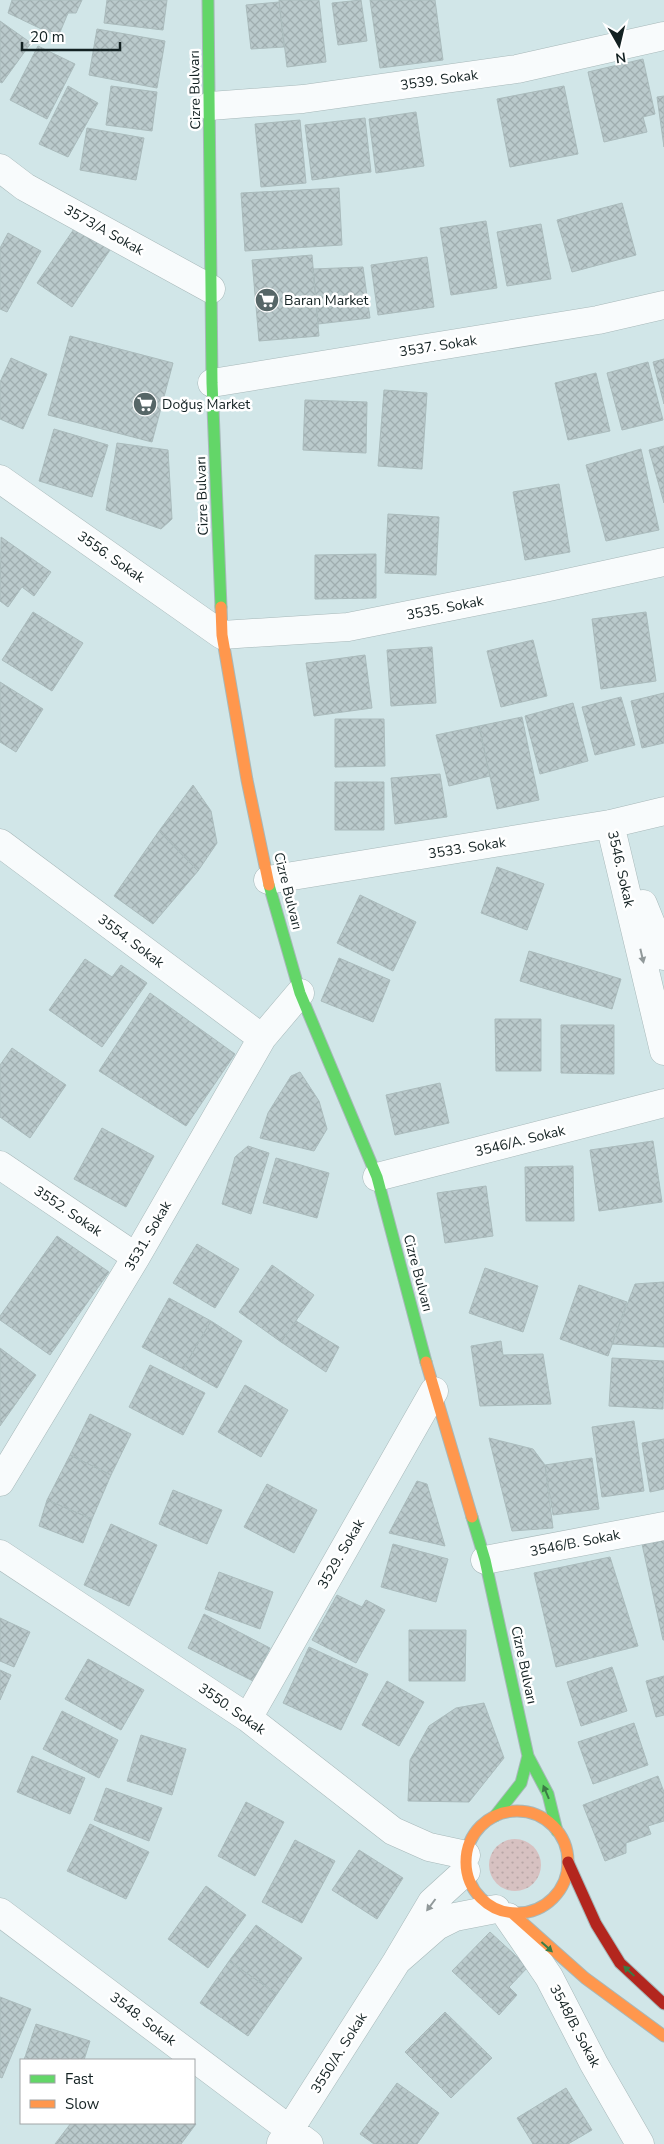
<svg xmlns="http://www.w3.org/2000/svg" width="664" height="2144" font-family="'Nunito Sans',sans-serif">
	<defs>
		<pattern id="grass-dots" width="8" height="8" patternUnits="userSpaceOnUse" patternTransform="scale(1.25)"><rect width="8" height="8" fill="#d7c1c1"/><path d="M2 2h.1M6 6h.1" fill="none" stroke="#b8a6a6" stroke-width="1.8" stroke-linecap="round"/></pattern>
		<pattern id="building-cross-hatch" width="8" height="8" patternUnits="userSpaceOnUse" patternTransform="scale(1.25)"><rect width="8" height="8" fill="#bacacc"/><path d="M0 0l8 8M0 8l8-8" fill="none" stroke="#9fadaf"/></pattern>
	</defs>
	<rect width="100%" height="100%" fill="#d1e6e8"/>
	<path fill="url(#grass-dots)" d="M489 1865a26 26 0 1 1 52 0a26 26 0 1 1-52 0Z"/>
	<path fill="url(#building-cross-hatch)" stroke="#aabbbc" d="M12,0H82L76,13H68L58,37L8,13Z
		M107,0H167L163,30L104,23Z
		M279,0H319L326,62L287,67Z
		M361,0L367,41L338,45L332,3Z
		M370,0H435L443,60L380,68Z
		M279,2L284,47L251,49L246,5Z
		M0,21L31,43L2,83L0,82Z
		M97,29L165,41L157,88L89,75Z
		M38,46L75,64L47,119L10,100Z
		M643,59L655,114L643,117L647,132L604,142L588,72Z
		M68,86L98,103L68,157L39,144Z
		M111,86L157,92L152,131L106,125Z
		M564,86L578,154L510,167L497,99Z
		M664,96V147L657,97Z
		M416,112L424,166L376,173L369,119Z
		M365,118L371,172L312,180L305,125Z
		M300,120L306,183L261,187L255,124Z
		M87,128L144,138L136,180L80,170Z
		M339,188L342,245L245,251L241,193Z
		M622,203L636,255L572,272L557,220Z
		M486,221L497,288L451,295L440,228Z
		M541,224L551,279L507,286L497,232Z
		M76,226L110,250L72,307L37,283Z
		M8,233L41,251L7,312L0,309V248Z
		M312,255L319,336L259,341L252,260Z
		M427,257L434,307L378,315L371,265Z
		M363,267L370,318L318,324L313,269Z
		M70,336L173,363L152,442L48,415Z
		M11,358L47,374L23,429L0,419V382Z
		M664,359V404L653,362Z
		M648,362L663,420L622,430L607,373Z
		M596,373L610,431L568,440L555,383Z
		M384,390L427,393L422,469L378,466Z
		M305,400L367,402L366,453L303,450Z
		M54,429L108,445L92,497L39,481Z
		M117,443L168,450L172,519L161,529L106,510Z
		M664,446V503L649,450Z
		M641,449L659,530L606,541L586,465Z
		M559,484L570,552L525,560L513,492Z
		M388,514L439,517L436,575L385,573Z
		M1,537L51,572L34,596L22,587L8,607L0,601Z
		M376,554V598L315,599V555Z
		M33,612L83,643L52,691L2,660Z
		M646,612L656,681L601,689L592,619Z
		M533,640L547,696L501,707L487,651Z
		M432,647L436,703L391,706L387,650Z
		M365,655L372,708L314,716L306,663Z
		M0,682L43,709L16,752L0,742Z
		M664,693V743L642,748L631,701Z
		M621,697L635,745L595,755L582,707Z
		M573,703L588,761L540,774L525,716Z
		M522,717L539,800L497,809L479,726Z
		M335,719H384L385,766L335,767Z
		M479,726L490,776L449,786L436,735Z
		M440,774L447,817L395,824L391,778Z
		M335,782H384V830H335Z
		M193,785L211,811L217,843L198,871L159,831Z
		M159,831L198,871L153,924L114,896Z
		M497,867L544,884L527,930L481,913Z
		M360,895L416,922L393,971L337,943Z
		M529,951L621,979L612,1009L520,981Z
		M339,958L390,980L373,1022L321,1001Z
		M85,959L112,977L121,965L147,983L102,1047L49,1010Z
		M150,993L235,1054L186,1126L99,1071Z
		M495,1019H541V1071H496Z
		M561,1025H614V1074L561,1073Z
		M12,1048L66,1085L30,1138L0,1117V1065Z
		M300,1072L319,1101L327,1129L314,1151L260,1138L268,1113L291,1076Z
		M440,1083L449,1123L395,1135L386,1095Z
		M102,1128L154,1156L126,1207L74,1179Z
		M653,1141L662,1202L599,1211L590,1150Z
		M248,1146L269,1153L251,1214L222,1204L235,1157Z
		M276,1158L329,1173L317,1218L263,1203Z
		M573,1166L574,1221H526L525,1167Z
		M486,1186L493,1236L445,1243L437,1193Z
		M57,1236L109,1272L50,1355L0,1320V1316Z
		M197,1244L239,1269L215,1308L173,1283Z
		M272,1265L314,1295L281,1342L239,1312Z
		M485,1268L538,1286L523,1332L469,1313Z
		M664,1282V1347L612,1344L635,1284Z
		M579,1285L627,1302L608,1356L560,1339Z
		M169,1298L211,1321L183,1369L142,1347Z
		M211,1321L242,1341L217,1388L183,1369Z
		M296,1321L339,1347L326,1372L281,1342Z
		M501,1341L503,1355L543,1354L551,1404L480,1406L471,1346Z
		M0,1348L36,1375L0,1426Z
		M612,1358L664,1361L663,1409L609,1406Z
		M150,1365L205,1393L183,1435L129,1407Z
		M245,1385L288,1410L261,1457L218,1432Z
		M90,1414L131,1434L111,1475L70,1455Z
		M634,1421L644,1491L602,1497L592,1427Z
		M489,1438L533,1449L545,1465L553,1528L512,1531Z
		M664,1439V1489L650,1492L642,1443Z
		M70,1455L111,1475L92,1519L47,1500Z
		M592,1458L599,1509L553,1515L545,1465Z
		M417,1481L427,1484L445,1546L389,1533Z
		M267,1484L317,1510L294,1553L244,1527Z
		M173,1490L222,1510L207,1544L159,1524Z
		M47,1500L92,1519L83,1543L39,1526Z
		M111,1524L157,1545L129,1606L84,1585Z
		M664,1538V1640H663L642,1544Z
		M393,1544L448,1559L436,1602L381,1587Z
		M610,1557L638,1646L556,1667L534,1573Z
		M219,1572L273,1592L260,1629L205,1609Z
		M337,1595L362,1607L366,1600L385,1610L356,1663L312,1640Z
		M204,1614L270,1648L253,1681L188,1648Z
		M0,1618L30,1632L14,1667L0,1661Z
		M409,1630H466L465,1681H409Z
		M309,1647L368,1674L341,1730L283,1703Z
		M88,1659L144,1690L121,1730L65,1699Z
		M612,1667L627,1711L581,1726L567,1682Z
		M0,1670L11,1675L0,1700Z
		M664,1676V1715L656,1717L646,1681Z
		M387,1681L424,1702L399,1746L362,1725Z
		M484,1703L504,1758L469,1802L408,1801L410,1760L429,1726L456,1708Z
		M62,1711L118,1740L99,1778L43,1749Z
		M634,1723L648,1765L593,1784L578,1742Z
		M141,1735L186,1749L172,1795L127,1781Z
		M32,1756L85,1778L70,1814L17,1792Z
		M658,1776L664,1792V1821L648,1826L651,1834L626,1843V1853L605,1861L583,1805Z
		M106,1788L162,1808L149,1841L94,1820Z
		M246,1802L284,1822L255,1876L218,1856Z
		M90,1824L149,1852L126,1899L67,1871Z
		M295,1840L335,1861L302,1923L262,1902Z
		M359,1850L403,1878L377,1919L332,1890Z
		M206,1886L246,1915L208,1968L168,1939Z
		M256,1925L302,1958L277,1994L229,1961Z
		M490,1932L528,1967L509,1987L517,1995L499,2015L452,1971Z
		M229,1961L277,1994L248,2036L200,2003Z
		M0,1997L31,2009L2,2078L0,2077Z
		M445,2012L492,2058L451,2098L405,2052Z
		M36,2024L90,2041L84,2060H24Z
		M397,2083L439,2113L417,2144H374L360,2134Z
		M566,2088L592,2130L568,2144H533L517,2118Z
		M71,2123H194L196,2124L181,2144H55Z"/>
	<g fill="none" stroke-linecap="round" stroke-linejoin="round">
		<g stroke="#a7b8b9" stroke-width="29">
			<path id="street" d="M210,106L303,99L517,69L664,36
				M0,168L25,187L211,289
				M212,383L598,320L664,305
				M0,479L222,635L348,627L544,588L664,562
				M610,824L664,1051
				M0,843L262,1038
				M268,880L610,824L664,811
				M643,904L664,956
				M0,1165L136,1257
				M377,1177L664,1103
				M0,1482L136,1257L262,1038L300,993
				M0,1554L248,1718L393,1831L429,1847L466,1855
				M485,1560L664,1526
				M248,1718L434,1391
				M466,1871L432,1902L397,1961L437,1926L455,1917L496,1909
				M0,1912L309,2144
				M508,1917L549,1977L594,2064L640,2144
				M281,2143L397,1961"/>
		</g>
		<g stroke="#a7b8b9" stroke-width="13">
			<path id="fast" d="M208,0L212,383L221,607
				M269,885L300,993L377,1177L426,1362
				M472,1517L485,1560L528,1756L548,1794L557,1831
				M495,1816L521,1783L528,1756"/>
		</g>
		<g stroke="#a7b8b9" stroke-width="13">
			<path id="slow" d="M221,607L222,635L247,780L269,885
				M426,1362L472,1517
				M466 1862a51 51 0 1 1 102 0a51 51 0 1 1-102 0Z
				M512,1913L585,1978L664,2036"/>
		</g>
		<g stroke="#a7b8b9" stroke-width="13">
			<path id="jam" d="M568,1862L596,1924L620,1963L664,2004"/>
		</g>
		<use href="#street" stroke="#f8fbfc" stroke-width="28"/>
		<use href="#fast" stroke="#63d668" stroke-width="11"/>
		<use href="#slow" stroke="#ff974d" stroke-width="11"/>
		<use href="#jam" stroke="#b3261e" stroke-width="11"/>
	</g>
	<defs><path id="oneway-solid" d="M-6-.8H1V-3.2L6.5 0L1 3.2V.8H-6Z" transform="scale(1.25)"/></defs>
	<g fill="#91999a">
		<use href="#oneway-solid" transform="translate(642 956) rotate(77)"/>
		<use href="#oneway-solid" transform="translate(431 1905) rotate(127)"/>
	</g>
	<g fill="#3b7c45">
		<use href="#oneway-solid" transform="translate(546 1792) rotate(-113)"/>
		<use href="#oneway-solid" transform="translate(547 1947) rotate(42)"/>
		<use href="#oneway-solid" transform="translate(629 1971) rotate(-137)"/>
	</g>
	<defs>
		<g id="supermarket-disc" transform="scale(1.25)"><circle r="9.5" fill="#566667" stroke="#fff"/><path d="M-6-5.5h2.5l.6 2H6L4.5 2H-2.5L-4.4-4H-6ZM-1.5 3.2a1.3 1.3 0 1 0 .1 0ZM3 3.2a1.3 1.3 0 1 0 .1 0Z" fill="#fff"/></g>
	</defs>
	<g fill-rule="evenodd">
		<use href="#supermarket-disc" x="267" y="300"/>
		<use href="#supermarket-disc" x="145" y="404"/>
	</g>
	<g text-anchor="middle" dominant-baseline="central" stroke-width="5" stroke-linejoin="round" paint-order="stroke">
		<g font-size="14" fill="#132122" stroke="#fff">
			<text transform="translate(439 80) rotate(-8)">3539. Sokak</text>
			<text transform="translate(195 90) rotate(-91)">Cizre Bulvarı</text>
			<text transform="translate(104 230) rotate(29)">3573/A Sokak</text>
			<text transform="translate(438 346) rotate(-9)">3537. Sokak</text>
			<text transform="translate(202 496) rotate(-92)">Cizre Bulvarı</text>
			<text transform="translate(111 557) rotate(35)">3556. Sokak</text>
			<text transform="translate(445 608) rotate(-11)">3535. Sokak</text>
			<text transform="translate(467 848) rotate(-9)">3533. Sokak</text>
			<text transform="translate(621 869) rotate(77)">3546. Sokak</text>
			<text transform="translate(288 891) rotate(76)">Cizre Bulvarı</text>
			<text transform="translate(131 941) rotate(37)">3554. Sokak</text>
			<text transform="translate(520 1141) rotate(-14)">3546/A. Sokak</text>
			<text transform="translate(68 1211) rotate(34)">3552. Sokak</text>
			<text transform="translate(148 1236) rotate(-60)">3531. Sokak</text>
			<text transform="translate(418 1273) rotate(75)">Cizre Bulvarı</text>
			<text transform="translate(575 1543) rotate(-11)">3546/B. Sokak</text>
			<text transform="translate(341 1554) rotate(-60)">3529. Sokak</text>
			<text transform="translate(524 1665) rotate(78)">Cizre Bulvarı</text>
			<text transform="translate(232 1709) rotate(35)">3550. Sokak</text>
			<text transform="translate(143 2019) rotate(37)">3548. Sokak</text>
			<text transform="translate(575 2026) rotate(62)">3548/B. Sokak</text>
			<text transform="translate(339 2053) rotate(-58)">3550/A. Sokak</text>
		</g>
		<g font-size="14" fill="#132122" stroke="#fff" text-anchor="start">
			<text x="284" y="300">Baran Market</text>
			<text x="162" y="404">Doğuş Market</text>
		</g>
	</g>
	<rect x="20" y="2059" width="175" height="65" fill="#ffffff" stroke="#a1a6a7"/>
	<rect x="30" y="2075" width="25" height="8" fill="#63d668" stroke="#a1a6a7"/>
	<text x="65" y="2084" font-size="15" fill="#132122">Fast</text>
	<rect x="30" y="2100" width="25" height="8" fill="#ff974d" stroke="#a1a6a7"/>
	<text x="65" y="2109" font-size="15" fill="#132122">Slow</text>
	<g transform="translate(619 45) rotate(172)" stroke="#ffffff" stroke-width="4" paint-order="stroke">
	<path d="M0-4L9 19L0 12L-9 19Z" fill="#132122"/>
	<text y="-8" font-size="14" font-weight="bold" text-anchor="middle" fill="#132122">N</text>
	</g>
	<path d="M22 42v8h98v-8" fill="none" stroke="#132122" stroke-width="2.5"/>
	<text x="30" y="42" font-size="15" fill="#132122" stroke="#ffffff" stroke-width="4" paint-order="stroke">20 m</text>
</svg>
